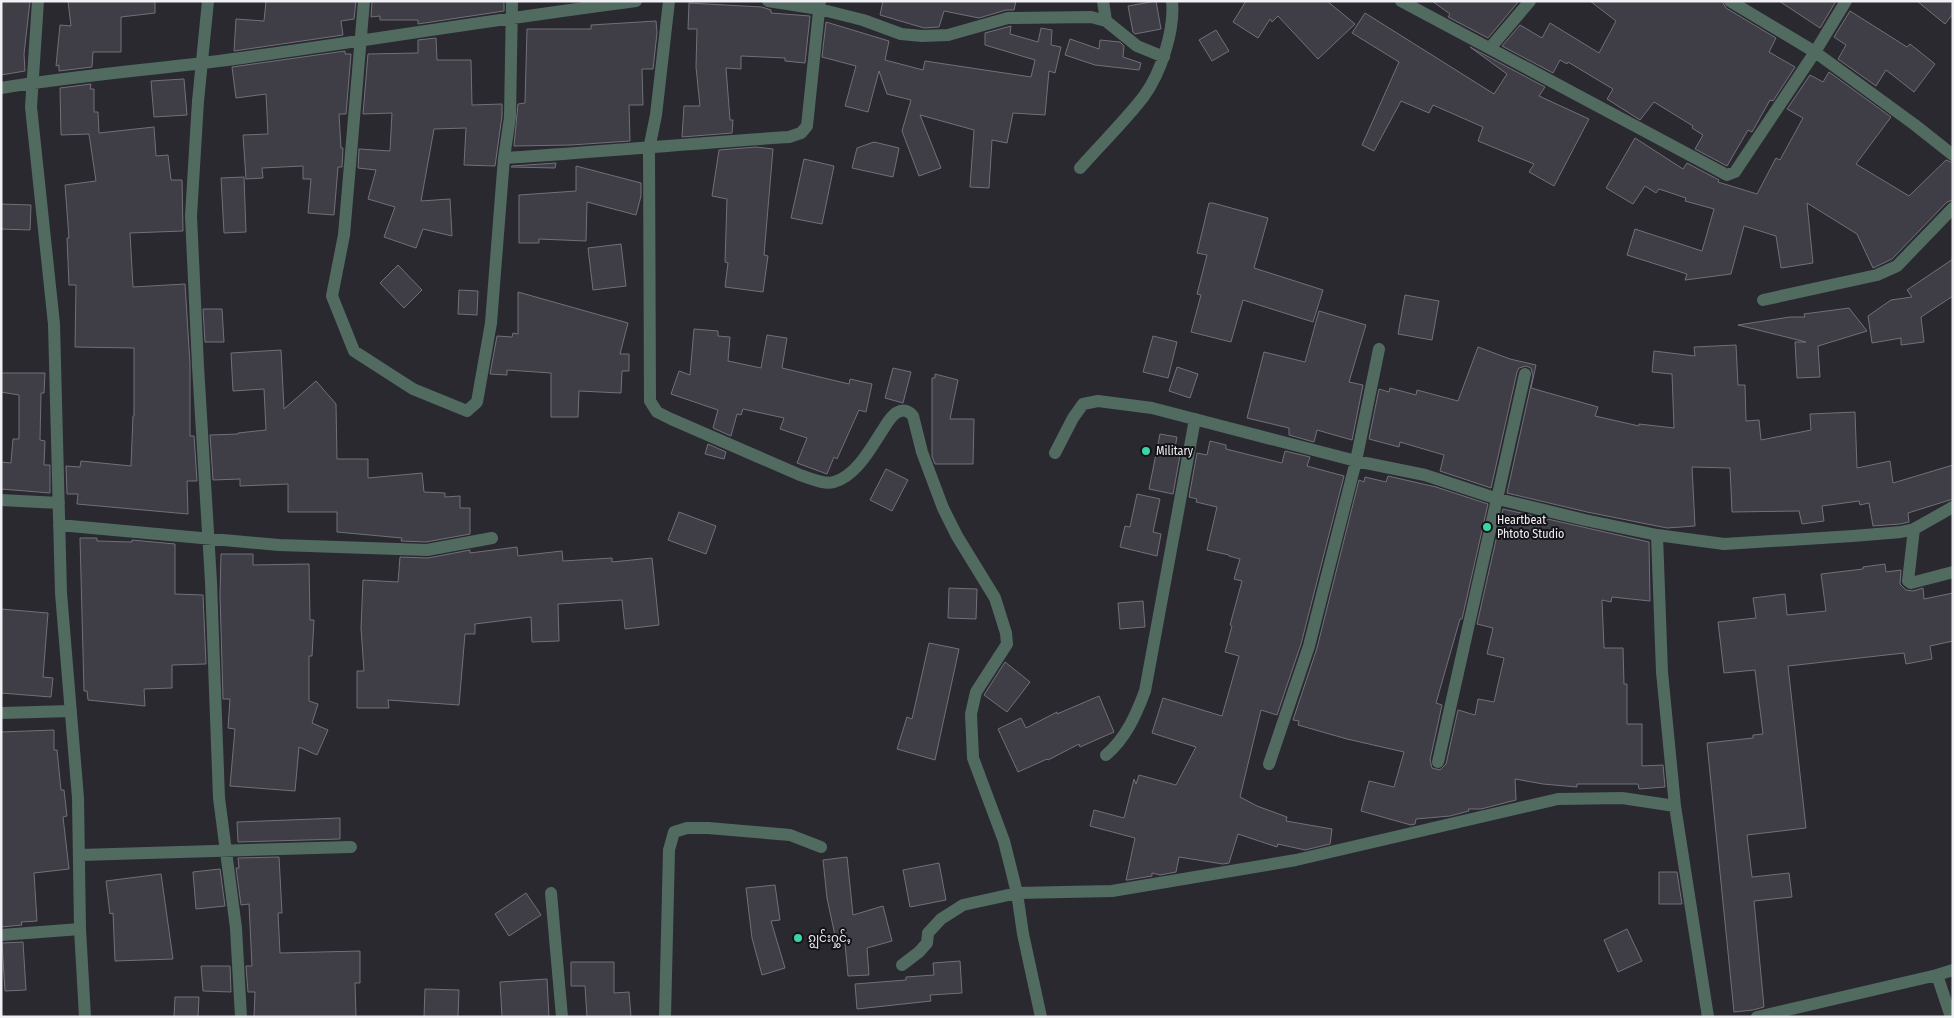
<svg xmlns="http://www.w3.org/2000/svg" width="1954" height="1018" font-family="'Fira Sans Condensed','Noto Sans Myanmar',sans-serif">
	<rect width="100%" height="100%" fill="#2a2930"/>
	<path fill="#3f3e46" stroke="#717078" d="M1,1H30L24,54L25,71L1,75Z
		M68,1H155V13L121,17V52H93L92,67L59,71V65L56,66L60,25L71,26Z
		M266,1H356L354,19L341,21L343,35L234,51L236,19L264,21Z
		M372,1H504V11L418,24V20H380V16L371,17Z
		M883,1H1016L1014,10H1006L979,18L944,11L939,27L924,28L880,15Z
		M1156,1L1161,29L1135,34L1133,32L1128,6Z
		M1246,1H1327L1355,24L1318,59L1278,16L1272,22L1270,19L1258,38L1233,22Z
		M1432,1H1519L1488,38L1448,17L1450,14Z
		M1590,1H1722L1726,8L1776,38L1769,52L1795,67L1773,101L1770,100L1752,132L1748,130L1727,166L1695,149L1703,135L1692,128L1693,126L1654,102L1640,120L1607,99L1613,89L1568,62L1567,64L1560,60L1553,73L1502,46L1520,25L1542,38L1550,23L1599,53L1616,21Z
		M1779,1H1836L1820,28Z
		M1917,1H1953V14L1945,24Z
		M689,3L762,7L771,10V13L810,16L805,63L785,61V58L741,56V69L726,68L730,120H733L732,133L682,137L684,106H700L696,67L697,29H688Z
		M1850,11L1907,47L1910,44L1935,64L1914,92L1886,70L1876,86L1838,59L1846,45L1834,37Z
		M1365,13L1494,94L1507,74L1470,47L1545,87L1539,96L1589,119L1554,186L1529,172L1534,164L1478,141L1483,127L1433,105L1429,113L1401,101L1374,151L1362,145L1399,62L1352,33Z
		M656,21L657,33L653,69H642L643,105H629L630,141L571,145L514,146L518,104L525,103L527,29H591V25Z
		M826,22L889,41L885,60L923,70L925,61L1031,77L1035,60L985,45V33L1011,26L1010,34L1038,42L1041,28L1052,30L1051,45L1061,47L1055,73L1049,71L1045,115L1013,113L1007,143L992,140L989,188L970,187L974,130L920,115L941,168L919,176L902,131L911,100L887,94L879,71L868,112L845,106L856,66L822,57Z
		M1216,30L1229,51L1212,61L1199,40Z
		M436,38L437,60H471L472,105L502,104V116L495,166L464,165L466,128L434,129L421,201L450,199L452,236L423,229L416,248L384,237L395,207L368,199L376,170L358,168L359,149L390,151L392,113L363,114L368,54L418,53V40Z
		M1070,39L1099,49L1100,40L1120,42L1124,46L1123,57L1141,63L1139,70L1095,65L1065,55Z
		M345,51V54H351L346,114H339L341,148H343L342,167H338L334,215L308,213L311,179H303V166L262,168L263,178L246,179L243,135L268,134L266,94L236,98L232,67Z
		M1829,72L1891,117L1856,164L1909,196L1946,160L1953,163V200L1947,202L1892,259L1873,268L1857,234L1807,203L1813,263L1781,268L1776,236L1744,226L1731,274L1685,280L1687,274L1627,255L1635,229L1702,251L1714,209L1685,201L1686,198L1659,189L1656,193L1645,186L1633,204L1606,188L1635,138L1683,169L1687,163L1719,180L1718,182L1757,194L1776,158L1780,160L1803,118L1787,109L1810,75L1823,82Z
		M184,79L187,115L154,117L151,81Z
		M91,84L90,89H94V112H98L99,133L154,127L156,156L168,155L171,180H182L183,231L130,233L133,287L185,284L190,364V436H194L197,481H187L188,514L77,504L78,494H67L66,466L80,467L81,461L131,466L133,416H134V348L75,347L76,285H69L67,238H69L65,185L96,181L89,134L61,135L60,88Z
		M874,142L899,148L893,177L852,168L857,148Z
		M756,147L773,149L764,255L768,256L763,292L725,287L728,263L725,262L727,199L712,196L719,150Z
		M804,159L834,166L822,224L791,218Z
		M556,163L555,168L511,167L512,166Z
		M576,166L641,183V196L636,215L587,202L586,241L539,239V243H519V195L576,191Z
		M244,177L246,232L224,233L221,178Z
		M1209,203H1213L1268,218L1254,268L1323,290L1313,322L1243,300L1231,342L1191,332L1201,295L1197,294L1207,255L1197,253Z
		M1,204L31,205L30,230L1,229Z
		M621,244L626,286L593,290L588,248Z
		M1953,259V296L1921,317L1924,342L1901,345V338L1872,343L1868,316L1891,300L1912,297L1907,290Z
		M398,265L422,290L404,308L380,283Z
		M459,290L478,291L477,315L458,314Z
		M518,292L628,323L620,354H629V371H622L621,393L579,391L578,417H551V373L507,370V375L490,374L497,336L512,337L513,333L518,334Z
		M1405,295L1439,301L1432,340L1398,334Z
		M1849,308L1867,331L1818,346L1820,377L1797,378L1795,342H1806L1738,325L1790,317H1805L1804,314Z
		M203,309H222L224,342H205Z
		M1319,311L1366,325L1349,382L1363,385L1352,440L1317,430L1314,442L1289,435V428L1247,418L1264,352L1305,362Z
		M694,329L718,331V336L730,337L728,361L761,368L767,335L787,338L782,368L849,384L850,379L872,384L866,412L859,410L837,459L834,457L827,474L797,463L807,438L780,429L784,418L743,409L741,415L737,414L731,436L713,428L718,410L671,394L679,371L690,375Z
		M1153,336L1177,342L1168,378L1143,372Z
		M1736,345L1738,385H1745L1746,421L1759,420L1761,440L1811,430L1810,414L1855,412L1857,468L1890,461L1893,483L1953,465V499L1908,513L1909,522L1900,524L1873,526L1869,503L1860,505L1859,501L1822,506L1824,521L1802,524L1799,511L1732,512L1730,468L1692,467L1695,526L1667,528L1587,512L1507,493L1533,376L1531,368L1526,366L1519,368L1517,372L1491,488L1440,471L1444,455L1400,442L1399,447L1369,439L1379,389L1389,392L1390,388L1416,395L1417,390L1458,401L1478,347L1510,359L1536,365L1531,388L1598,407L1595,416L1639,426V424L1674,428L1672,374L1652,372L1654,351L1695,356L1694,347Z
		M281,350L284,409L316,381L336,404L337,459H368V478L422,473L424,492L445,493V497L460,496V508H470V534L426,542L401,541L402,538L337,532V512H288V484L240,486V479L213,480L210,435L238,434V433L266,430L264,389L233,391L231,353Z
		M1177,367L1198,374L1190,398L1169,391Z
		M893,368L911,372L903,403L885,398Z
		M1,373H45L44,393H41L40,440L45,441L44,465H50V493L1,489V462L11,463L13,439H19V395L1,392Z
		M935,374L958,380L950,419H974L973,464H935L932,456V378H935Z
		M1160,434L1177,437L1175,448L1181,450L1173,494L1149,489Z
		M1210,441L1226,445V449L1282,463L1285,451L1310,457L1307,466L1344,476L1301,644L1277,715L1261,710L1240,797L1257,806L1287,817L1286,821L1332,829L1330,844L1305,850L1278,844L1277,847L1238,834L1229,863L1223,864L1179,857L1176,872L1160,875L1152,873V876L1128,880H1126L1135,838L1090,826L1094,810L1124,818L1134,779L1136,784L1139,775L1176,785L1196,747L1152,733L1163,698L1222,716L1239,656L1225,652L1232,626L1230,625L1242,581L1234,579L1240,559L1229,556V555L1207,550L1217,507L1196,502L1197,499L1189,497L1197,453L1207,455Z
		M708,444L726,452L724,459L705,454Z
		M886,469L908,480L892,511L870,500Z
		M1388,476L1436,487L1488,504L1462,619H1460L1436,703L1442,705L1430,760L1432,768L1440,770L1446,764L1458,710L1475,715L1478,699L1494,702L1504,658L1487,654L1493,628L1477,624L1503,509L1649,542L1650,601L1612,597L1611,602L1602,600L1604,648H1623L1624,684H1627V724H1642V766L1663,765L1665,787L1639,789L1638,784H1577V787L1543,784L1515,779L1516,800L1481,809H1468L1469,811L1450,816L1416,819L1415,824L1411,825L1361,811L1369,781L1394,787L1404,752L1347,739L1298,725L1299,721L1293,720L1317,648L1359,480L1364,482L1365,477L1386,482Z
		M1137,494L1160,499L1153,532L1161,534L1157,556L1120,547L1125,526L1130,527Z
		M679,512L716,526L706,554L668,540Z
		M80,538H97V541L132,542V540L175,544V594L203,595L206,664L172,665V688L144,689L145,706L88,700L87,691H84Z
		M517,547L518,556L562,551L563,561L612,558V562L652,558L659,625L625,629L622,600L558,604L559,641L532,642L531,617L475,624V634H465L459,705L388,700L389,708H357V671H364L361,628L363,580L398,582L400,557L428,558L470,550V553Z
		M221,554H253V565L309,564L310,620H314L312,656H309V701L318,704L312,723L328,730L317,755L299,747L295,791L230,786L235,729L228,728L230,699H223L220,595Z
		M1885,564L1886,572L1901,570L1900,584L1906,590L1913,591L1923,588L1924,599L1953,593V641L1930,646L1932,659L1906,664L1904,653L1788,666L1806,828L1747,835L1752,877L1789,873L1792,897L1754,901L1764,1007L1753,1010L1734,1012L1707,743L1753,738V735L1763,734L1755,670L1724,673L1718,622L1756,618L1753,598L1785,594L1787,615L1826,611L1821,574L1863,569V567Z
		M949,588L977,589L976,619L948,618Z
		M1143,601L1145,627L1120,629L1118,603Z
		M1,609L48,613L43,677L53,678L51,697L1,693Z
		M929,643L959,649L935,760L897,749L907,717L912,719Z
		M1005,662L1030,682L1007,712L984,695Z
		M1099,696L1114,732L1080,747L1079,744L1048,760L1047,759L1018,772L998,729L1021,718L1026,728L1057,712V714Z
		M54,730V750H57L61,790H64L67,816L63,817L69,869L34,873L37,921L21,922L22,925L1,927V732Z
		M340,818V839L238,842L237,822Z
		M279,857L282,913H278L280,953L360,951V983H355L356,1017H254L255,992H248L246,966H252L249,904L241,905L236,868H239L238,858Z
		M847,857L853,915L883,906L892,941L867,948L869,975L848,976L845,943L837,945L827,898L823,860Z
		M939,863L946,900L910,907L903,870Z
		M220,869L225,906L196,909L193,872Z
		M1659,872H1677L1682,904H1659Z
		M161,874L173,959L115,961L113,913L110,914L106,881Z
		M775,885L780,920L771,921L785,968L762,975L752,938L746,888Z
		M526,893L541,915L509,936L495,914Z
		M1627,929L1642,961L1618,972L1604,940Z
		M23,942L26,990L5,991L2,943Z
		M960,961L962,993L930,995L931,1001L857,1009L855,984L906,980V977L934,975L933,963Z
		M571,962H614V993L629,992L631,1017H587L585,986H571Z
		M201,966H230L231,992L203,991Z
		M547,979L549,1017H502L500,982Z
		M425,989L459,990L458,1017H424Z
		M175,997H199L198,1017H174Z"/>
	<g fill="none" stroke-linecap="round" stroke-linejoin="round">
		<path stroke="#526b60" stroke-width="12" d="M38,1L31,107L54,324L61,593L78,798L80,929L85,1017
			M208,1L198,101L191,216L198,366L211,582L219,798L236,928L241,1017
			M364,1L344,235L332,296L354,351L413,389L467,411L477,402L491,323L504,158L510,117L512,1
			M669,1L656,115L649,149L650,401L657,412L671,419L800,475C810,478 824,485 834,482C856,476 871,448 882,431C886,425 890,417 896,413C903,409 908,410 913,416L922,452L943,508L957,536L995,598L1006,633L1007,644L976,692L971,714L973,758L1004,841L1017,893L1023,934L1041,1017
			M768,1L819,9L863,20L901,34L922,36L948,35L1008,18L1091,17L1106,21L1137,46L1164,57
			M1103,1L1106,21
			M1401,1L1727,175L1735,172L1815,52L1846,1
			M1730,1L1815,52L1915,125L1953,155
			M1490,48L1530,1
			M1,88C74,76 147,70 219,61C358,42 497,19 636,1
			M504,158C599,152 694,143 789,137L801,133L807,126L820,1
			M1080,168C1101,144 1125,121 1144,96C1161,73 1175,29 1172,1
			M1763,300L1877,275L1897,266L1953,208
			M1055,453L1073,418L1083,404L1098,401L1152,408L1356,461L1425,475L1498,499L1585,520L1657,535L1724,544L1853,536L1901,532L1914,529L1953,507
			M1,500L59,503
			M59,525L279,545L427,550L492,538
			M1914,529L1908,581L1911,583L1953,572
			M1657,535L1662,672L1675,806L1708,1017
			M1,713L71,711
			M1106,755C1126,738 1136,715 1145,691L1195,419
			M1438,762L1525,374
			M1269,764L1309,646L1356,461L1379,349
			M80,855L351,847
			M551,893L562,1017
			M1,935L80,929
			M902,965L919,952L927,943L928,933L941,919L963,905L1017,893L1112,891L1296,860L1558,799L1622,798L1675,806
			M1937,975L1951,1017
			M665,1017L669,850L674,832L687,828H708L790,835L821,847
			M1757,1017L1937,975L1953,970"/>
	</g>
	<g fill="#3cd4a4" stroke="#131216" stroke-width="2">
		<circle cx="1146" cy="451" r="5"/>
		<circle cx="1487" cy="527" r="5"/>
		<circle cx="798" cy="938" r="5"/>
	</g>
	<g text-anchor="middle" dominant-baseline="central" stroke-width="4" stroke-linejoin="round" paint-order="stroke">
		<g font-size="12" fill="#f0f0f5" stroke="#131216" text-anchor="start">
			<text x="1156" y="451">Military</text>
			<text x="1497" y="520">Heartbeat<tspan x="1497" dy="14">Phtoto Studio</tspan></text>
			<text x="808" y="938">ၵျွင်းႁွင်ႇ</text>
		</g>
	</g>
	<rect width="1954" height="1018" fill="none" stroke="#f0f0f5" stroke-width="5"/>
</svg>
